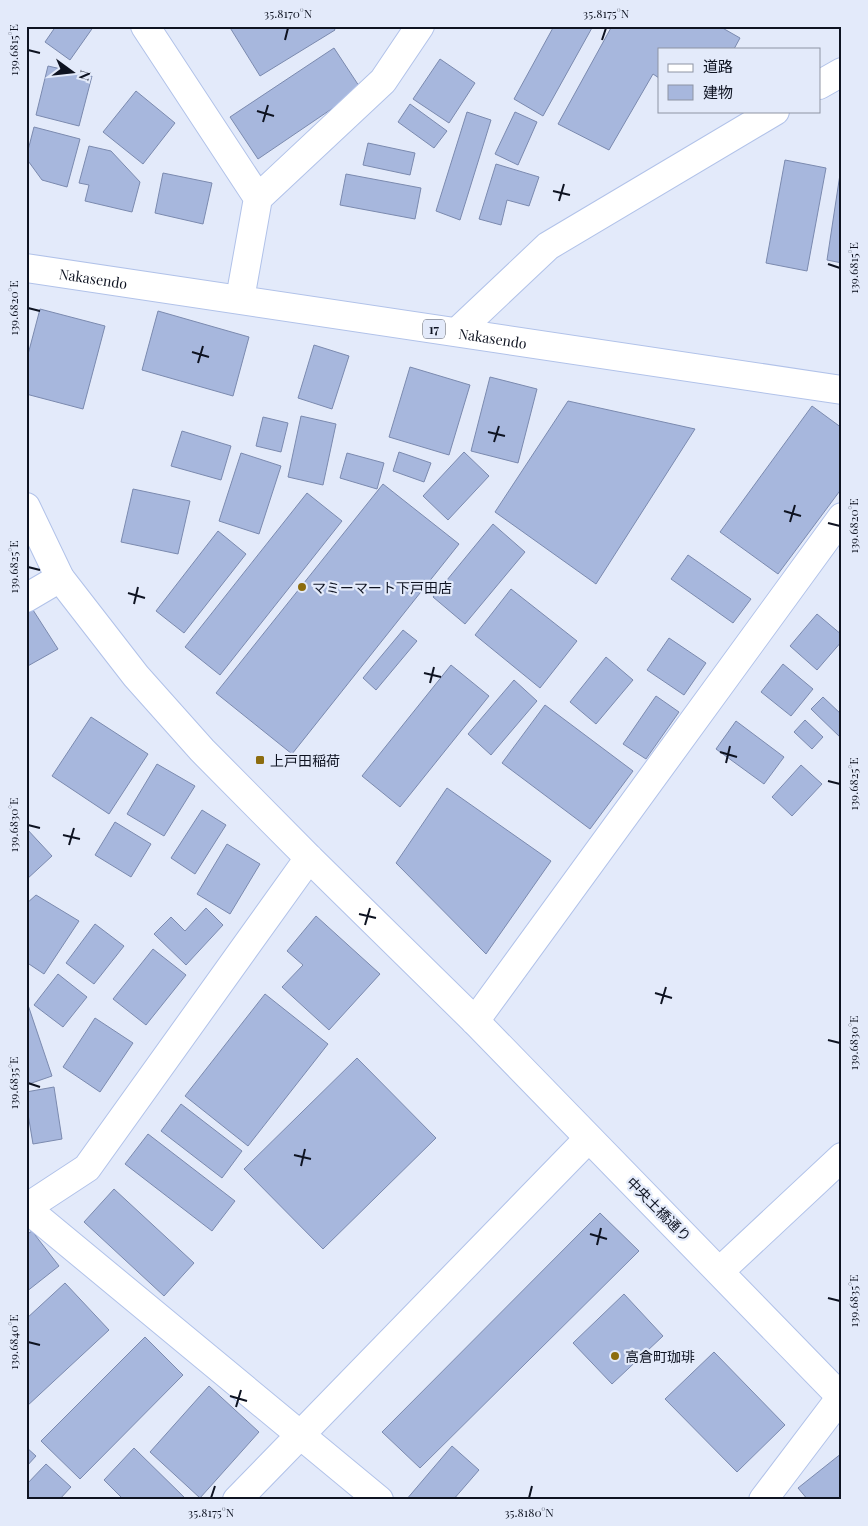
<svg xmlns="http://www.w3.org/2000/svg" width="868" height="1526" font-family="'Playfair Display','Noto Sans JP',serif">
	<rect width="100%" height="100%" fill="#e3eafa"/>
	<path fill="#a7b7dd" stroke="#7b8aaf" d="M56,26H94L70,60L45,42Z
		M229,26H333L335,30L260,76Z
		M554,26H593L543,116L514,99Z
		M612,26H719L740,38L734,49H659V78L653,74L609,150L558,124Z
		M334,48L361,89L258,159L230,117Z
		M440,59L475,83L449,123L413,99Z
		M48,66L92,76L79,126L36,115Z
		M136,91L175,123L143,164L103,132Z
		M410,104L447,131L434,148L398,122Z
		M467,112L491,120L460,220L436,211Z
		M515,112L537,122L518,165L495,154Z
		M34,127L80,139L67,187L42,180L26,158Z
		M368,143L415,153L410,175L363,165Z
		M89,146L111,151L140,182L132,212L85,201L89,185L79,183Z
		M785,160L826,168L807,271L766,263Z
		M842,161V263L827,260Z
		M496,164L539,177L529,206L507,200L501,225L479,219Z
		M163,173L212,183L203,224L155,213Z
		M346,174L421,188L415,219L340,205Z
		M40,309L105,326L83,409L26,394V362Z
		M158,311L249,337L233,396L142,370Z
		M314,345L349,356L332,409L298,398Z
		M410,367L470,385L449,455L389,437Z
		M490,377L537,389L518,463L471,451Z
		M568,401L695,429L596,584L495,512Z
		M812,406L842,428V488L778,574L720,532Z
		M301,416L336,424L323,485L288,477Z
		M263,417L288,423L281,452L256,446Z
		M182,431L231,446L221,480L171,466Z
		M399,452L431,463L424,482L393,471Z
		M464,452L489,476L448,520L423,496Z
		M241,453L281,466L259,534L219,521Z
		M347,453L384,463L377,489L340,478Z
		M383,484L459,544L292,754L216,693Z
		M133,489L190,501L178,554L121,542Z
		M307,493L342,521L220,675L185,647Z
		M493,524L525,552L465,624L433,597Z
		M218,531L246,554L184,633L156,611Z
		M688,555L751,599L733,623L671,579Z
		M511,589L577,641L540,688L475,635Z
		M33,610L58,649L26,667V614Z
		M817,614L842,635V641L817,670L790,646Z
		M403,630L417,641L376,690L363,678Z
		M669,638L706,663L684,695L647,670Z
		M606,657L633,680L596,724L570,702Z
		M783,664L813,689L791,716L761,692Z
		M451,665L489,696L400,807L362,776Z
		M514,680L537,701L491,755L468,734Z
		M656,696L679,712L646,759L623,744Z
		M823,697L842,715V739L811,709Z
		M545,705L633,771L590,829L502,763Z
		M91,717L148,754L109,814L52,776Z
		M805,720L823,737L812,749L794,732Z
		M736,721L784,757L764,784L716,749Z
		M157,764L195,786L164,836L127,814Z
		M801,765L822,784L792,816L772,797Z
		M447,788L551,861L486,954L396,863Z
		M202,810L226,825L195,874L171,858Z
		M115,822L151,844L131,877L95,855Z
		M26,828L52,856L26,880Z
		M227,844L260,864L230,914L197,894Z
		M36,895L79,921L44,974L26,962V904Z
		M206,908L223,925L186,965L154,934L171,917L185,931Z
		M316,916L380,974L329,1030L282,987L303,965L287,951Z
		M95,924L124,946L94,984L66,963Z
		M153,949L186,975L146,1025L113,999Z
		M58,974L87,997L63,1027L34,1005Z
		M265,994L328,1044L248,1146L185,1096Z
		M26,999L52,1076L26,1085Z
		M95,1018L133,1043L100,1092L63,1067Z
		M357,1058L436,1138L323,1249L244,1169Z
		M54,1087L62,1139L33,1144L26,1102V1092Z
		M181,1104L242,1151L222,1178L161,1131Z
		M148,1134L235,1201L212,1231L125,1164Z
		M114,1189L194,1263L164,1296L84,1222Z
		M600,1213L639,1251L420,1468L382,1432Z
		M32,1231L59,1266L26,1292V1235Z
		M65,1283L109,1330L26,1407V1319Z
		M624,1294L663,1336L612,1384L573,1343Z
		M145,1337L183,1375L80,1479L41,1441Z
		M714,1352L785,1425L737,1472L665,1399Z
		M209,1386L259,1432L200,1498L150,1452Z
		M452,1446L479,1470L453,1500H406Z
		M26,1447L36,1456L26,1467Z
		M134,1448L135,1449L187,1500H124L104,1480Z
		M842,1453V1498L839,1500H808L798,1488Z
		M46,1464L71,1487L59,1500H26V1485Z"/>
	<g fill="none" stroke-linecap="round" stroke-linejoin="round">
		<g stroke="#b1c2e9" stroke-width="30">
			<path id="street" d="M145,26L258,198
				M240,299L258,198L383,81L420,26
				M26,598L60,578
				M475,1021L842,517
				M26,1208L379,1500
				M720,1271L842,1157
				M237,1500L588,1139
				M763,1500L841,1397"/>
		</g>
		<g stroke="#b1c2e9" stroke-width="30">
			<path id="secondary" d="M819,85L842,72
				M457,332L548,246L775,111
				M26,507L60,578L136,676L202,750L309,858L475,1021L842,1398
				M26,1208L87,1168L309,858"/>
		</g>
		<g stroke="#b1c2e9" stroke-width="30">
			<g id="highway">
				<path id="s1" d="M26,268L842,390"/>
			</g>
		</g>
		<use href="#street" stroke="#fff" stroke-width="28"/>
		<use href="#secondary" stroke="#fff" stroke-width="28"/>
		<use href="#highway" stroke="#fff" stroke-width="28"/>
	</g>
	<path fill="none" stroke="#0e1321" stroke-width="2" d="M285,40L288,28M602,40L606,28M28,50L40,53M257,111L274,116M263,122L268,105M553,191L570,195M559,201L564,184M828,264L840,268M28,308L40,311M192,352L209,357M198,363L203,346M488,432L505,436M494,442L499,426M784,511L801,516M790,522L795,505M828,523L840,526M28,567L40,570M128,593L145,598M134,604L138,587M424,673L441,677M430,683L434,667M720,752L737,757M726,763L730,746M828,781L840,784M28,825L40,828M63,835L80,839M69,845L74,828M359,914L376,918M365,925L370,908M655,993L672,998M661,1004L666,987M828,1040L840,1043M28,1083L40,1087M294,1155L311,1159M301,1166L305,1149M590,1234L607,1239M597,1245L601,1228M828,1298L840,1301M28,1342L40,1345M230,1396L247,1401M236,1407L241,1390M211,1498L215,1486M529,1498L532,1486"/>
	<g fill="#8c6c0e" stroke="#e3eafa" stroke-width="2">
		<circle cx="302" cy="587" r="5"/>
		<rect x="255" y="755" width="10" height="10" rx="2.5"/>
		<circle cx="615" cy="1356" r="5"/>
	</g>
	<g text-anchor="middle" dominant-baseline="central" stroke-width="4.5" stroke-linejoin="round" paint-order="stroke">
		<rect fill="#e3eafa" stroke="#4e5462" stroke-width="1" x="423" y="319.5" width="22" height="19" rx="4"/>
		<g font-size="12" font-weight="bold" fill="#0e1321">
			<text x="434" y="329">17</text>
		</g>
		<g font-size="14" fill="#0e1321" stroke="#e3eafa">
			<text stroke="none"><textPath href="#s1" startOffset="68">Nakasendo</textPath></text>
			<text stroke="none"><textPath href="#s1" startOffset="472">Nakasendo</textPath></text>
			<text transform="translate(659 1209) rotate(45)">中央土橋通り</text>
		</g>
		<g font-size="14" fill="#0e1321" stroke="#e3eafa" text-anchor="start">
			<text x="312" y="587">マミーマート下戸田店</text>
			<text x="270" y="760">上戸田稲荷</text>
			<text x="625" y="1356">高倉町珈琲</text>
		</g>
	</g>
	<rect width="868" height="1526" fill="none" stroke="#e3eafa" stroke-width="55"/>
	<rect x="658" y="48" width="162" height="65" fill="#e3eafa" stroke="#8e94a3"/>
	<rect x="668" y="64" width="25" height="8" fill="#ffffff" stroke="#8e94a3"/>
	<text x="703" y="72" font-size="15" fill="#0e1321">道路</text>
	<rect x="668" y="85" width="25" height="15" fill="#a7b7dd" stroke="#8e94a3"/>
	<text x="703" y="98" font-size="15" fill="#0e1321">建物</text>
	<g transform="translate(72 72) rotate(105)" stroke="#e3eafa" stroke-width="4" paint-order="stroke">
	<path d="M0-4L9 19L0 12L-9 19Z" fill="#0e1321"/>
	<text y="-8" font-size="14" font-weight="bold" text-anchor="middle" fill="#0e1321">N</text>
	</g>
	<rect x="28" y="28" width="812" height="1470" fill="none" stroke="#0e1321" stroke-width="2"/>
	<g font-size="12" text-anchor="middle" fill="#0e1321">
		<text x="288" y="18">35.8170°N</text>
		<text x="606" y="18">35.8175°N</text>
		<text transform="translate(14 50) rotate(-90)" y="4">139.6815°E</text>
		<text transform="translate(854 268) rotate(-90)" y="4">139.6815°E</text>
		<text transform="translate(14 308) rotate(-90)" y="4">139.6820°E</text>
		<text transform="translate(854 526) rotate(-90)" y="4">139.6820°E</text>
		<text transform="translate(14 567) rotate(-90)" y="4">139.6825°E</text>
		<text transform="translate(854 784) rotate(-90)" y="4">139.6825°E</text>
		<text transform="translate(14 825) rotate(-90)" y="4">139.6830°E</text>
		<text transform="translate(854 1043) rotate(-90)" y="4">139.6830°E</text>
		<text transform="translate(14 1083) rotate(-90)" y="4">139.6835°E</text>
		<text transform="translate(854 1301) rotate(-90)" y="4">139.6835°E</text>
		<text transform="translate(14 1342) rotate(-90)" y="4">139.6840°E</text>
		<text x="211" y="1517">35.8175°N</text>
		<text x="529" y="1517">35.8180°N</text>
	</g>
</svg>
